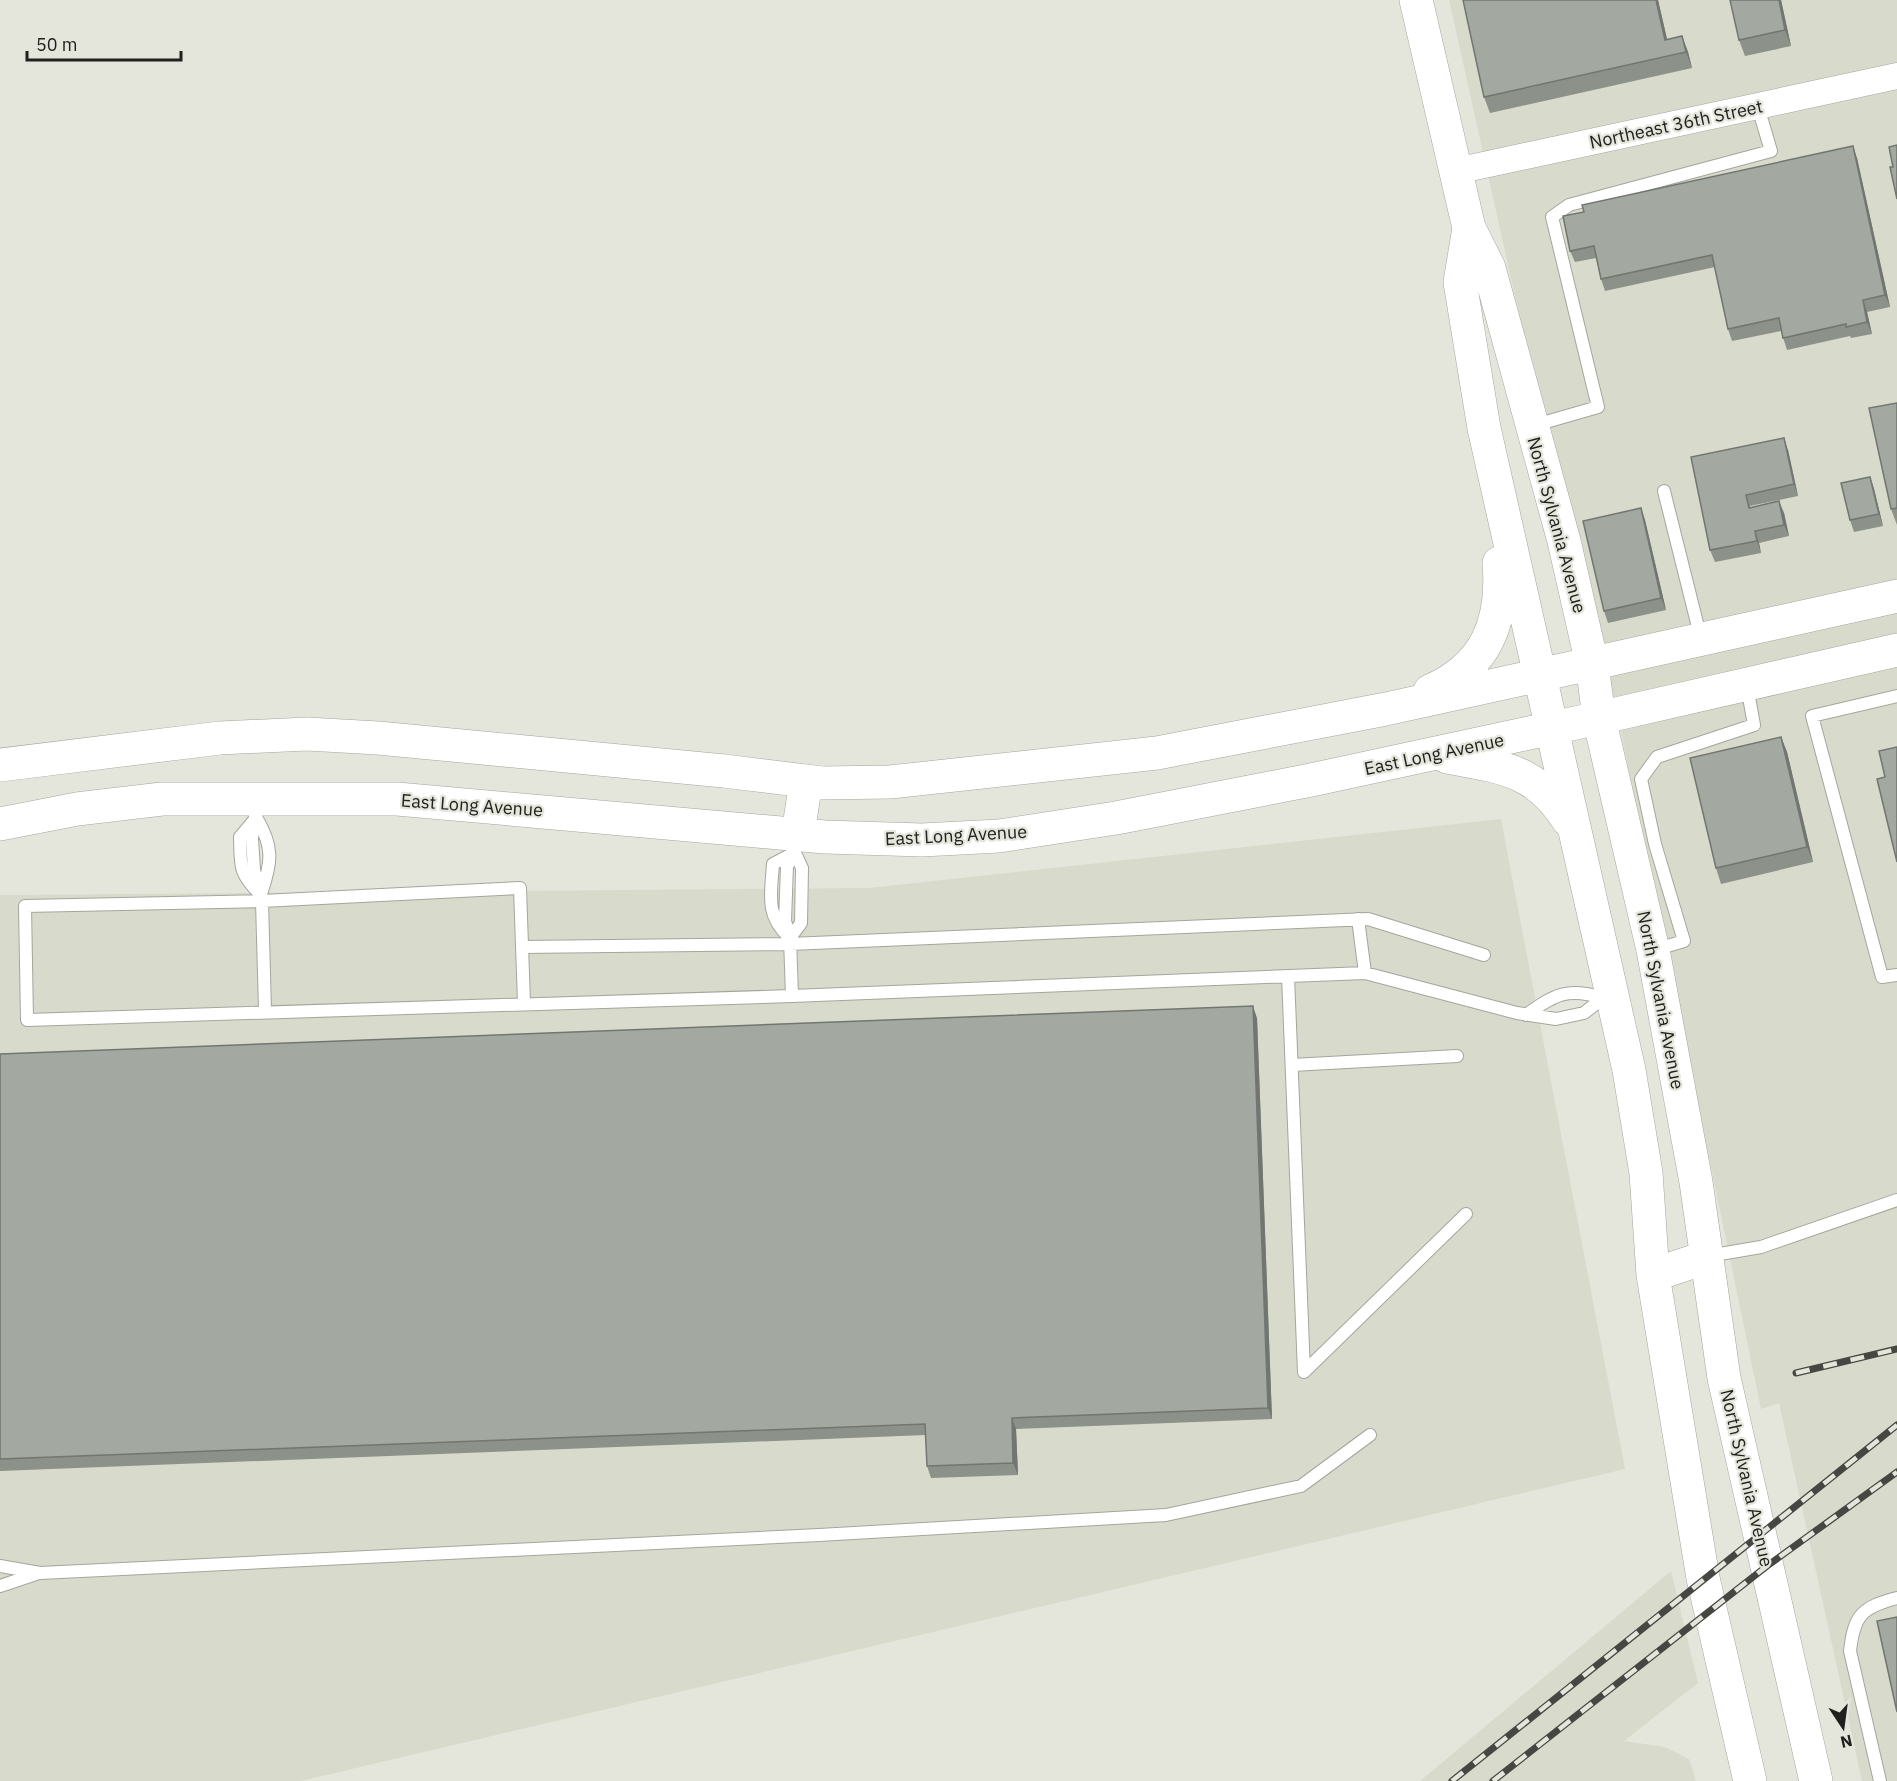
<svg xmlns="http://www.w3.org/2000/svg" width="1897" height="1781" font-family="'IBM Plex Sans',sans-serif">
	<rect width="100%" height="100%" fill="#e4e6dc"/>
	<path fill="#d8dbcb" d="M1449,0H1897V1781H1862L1779,1403L1761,1409L1598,621L1514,292Z
		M1501,819L1625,1469L301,1781H0V895L869,888Z
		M1671,1571L1698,1683L1624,1741L1665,1747L1689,1759L1696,1781H1420Z"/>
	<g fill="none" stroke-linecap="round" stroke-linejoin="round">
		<g stroke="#a4a69d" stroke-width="14">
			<path id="lane" d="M1532,426L1598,407L1552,217L1569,205L1771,151L1758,107
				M1664,491L1701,639
				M1897,696L1812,716L1882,977L1897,975
				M257,801L252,838L254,870L262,901L265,1010
				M256,817C274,847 272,862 261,894
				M256,818L240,837C241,865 238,872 259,893
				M1358,919L1365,973
				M789,937C765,915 771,894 773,864L794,853
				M790,938L801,923L802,868L795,853
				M522,947L790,944L1368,919L1484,955
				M1654,950L1684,941L1655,844L1641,779L1657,757L1754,725L1747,686
				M1288,976L1304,1372L1466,1214
				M792,996L1365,973L1517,1013L1556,1019L1584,1013L1603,998L1610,996
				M524,1003L520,888L262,901L25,906L27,1020L792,996L790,938L785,921L787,866L795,853L797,835
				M1526,1015C1555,994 1568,987 1603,998
				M1292,1065L1457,1056
				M1708,1256L1761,1247L1897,1200
				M0,1566L40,1573L819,1535L1166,1515L1301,1486L1370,1435
				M0,1586L36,1574
				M1880,1781L1850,1651C1854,1615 1862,1607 1897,1598"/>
		</g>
		<g stroke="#a4a69d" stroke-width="27">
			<path id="street" d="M1456,171L1897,76"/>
		</g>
		<g stroke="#a4a69d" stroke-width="34">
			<path id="secondary" d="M1416,0L1469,228L1489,268L1564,541L1592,664L1599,718L1653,950L1696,1182L1724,1378L1816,1781
				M1469,228L1460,282L1484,428L1629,1070L1646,1173L1653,1275L1703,1578L1750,1781
				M1430,691C1486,667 1504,622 1499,563
				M1447,757C1502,767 1537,770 1568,820
				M0,765L220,738L307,734L378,738L724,771L822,783L890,782L1157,753L1386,709L1897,596
				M0,824L77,809L162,799H397L825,837L922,840L999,836L1116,818L1311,780L1599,718L1897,650
				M798,834L806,781
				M1653,1275L1707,1257"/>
		</g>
		<use href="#lane" stroke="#fff" stroke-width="12"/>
		<use href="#street" stroke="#fff" stroke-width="26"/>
		<use href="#secondary" stroke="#fff" stroke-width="33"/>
		<g stroke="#464743" stroke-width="7">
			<path id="rail" d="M1796,1373L1897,1349
				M1452,1781L1897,1425
				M1493,1781L1767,1566L1897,1472"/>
		</g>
		<use href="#rail" stroke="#e4e6dc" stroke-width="4.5" stroke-dasharray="14" stroke-linecap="butt"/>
	</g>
	<path fill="#8c918a" d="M1463,0H1658L1667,40L1682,36L1688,52L1692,68L1490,113L1484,97Z
		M1781,0L1791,46L1745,56L1739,40Z
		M1857,158L1890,307L1867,312L1872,334L1851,338L1850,336L1787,350L1781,331L1732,341L1728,329L1715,267L1605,291L1601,279L1596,258L1575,262L1570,251Z
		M1897,403V525L1891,509Z
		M1788,450L1798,496L1750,506V507L1784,513L1789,536L1759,543L1761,553L1715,562L1710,550L1691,457Z
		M1870,477L1874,489L1883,526L1854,532L1850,520Z
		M1641,508L1645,520L1666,610L1608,623L1604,611Z
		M1781,737L1787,752L1813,862L1721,884L1716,868Z
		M1257,1018L1272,1419L1016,1429L1018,1475L931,1478L927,1466L926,1435L0,1471V1054Z"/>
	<path fill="#727671" d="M1656,0H1658L1671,56L1665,40Z
		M1779,0H1781L1791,46L1785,30Z
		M1682,36L1688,52L1692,68L1686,52Z
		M1853,146L1857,158L1890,307L1885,295Z
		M1863,300L1867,312L1872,334L1867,322Z
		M1784,438L1788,450L1798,496L1794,484Z
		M1870,477L1874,489L1883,526L1879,514Z
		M1779,501L1784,513L1789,536L1784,525Z
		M1641,508L1645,520L1666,610L1661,598Z
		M1755,531L1759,543L1761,553L1757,541Z
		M1781,737L1787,752L1813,862L1807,847Z
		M1253,1006L1257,1018L1272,1419L1268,1408Z
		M1012,1418L1016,1429L1018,1475L1013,1463Z"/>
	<path fill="#a3a9a1" stroke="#727671" stroke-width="1.5" d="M1463,0H1656L1665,40L1682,36L1686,52L1484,97Z
		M1730,0H1779L1785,30L1739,40Z
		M1897,145V199L1890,167H1893L1889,147Z
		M1853,146L1885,295L1863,300L1867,322L1846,327V324L1783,338L1779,318L1728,329L1712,255L1601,279L1594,246L1570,251L1563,216L1584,212L1582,205Z
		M1897,403V508L1891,509L1869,408Z
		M1784,438L1794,484L1746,495L1749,508L1779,501L1784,525L1755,531L1757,541L1710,550L1691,457Z
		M1870,477L1879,514L1850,520L1841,483Z
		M1641,508L1661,598L1604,611L1583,521Z
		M1781,737L1807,847L1716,868L1690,758Z
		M1897,747V862L1877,779L1885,777L1879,751Z
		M1253,1006L1268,1408L1012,1418L1013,1463L927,1466L925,1424L0,1459V1054Z
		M1897,1617V1712L1877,1621Z"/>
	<g text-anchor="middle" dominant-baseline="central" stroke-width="4.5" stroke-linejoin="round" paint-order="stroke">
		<g font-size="18" fill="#20211e" stroke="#e4e6dc">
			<text transform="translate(1676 124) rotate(-12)">Northeast 36th Street</text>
			<text transform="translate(1557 525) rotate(75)">North Sylvania Avenue</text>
			<text transform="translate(1434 754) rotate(-12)">East Long Avenue</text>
			<text transform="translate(472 805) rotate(4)">East Long Avenue</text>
			<text transform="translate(956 835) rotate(-3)">East Long Avenue</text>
			<text transform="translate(1661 1000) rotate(79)">North Sylvania Avenue</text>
			<text transform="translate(1747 1478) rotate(77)">North Sylvania Avenue</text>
		</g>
	</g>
	<g transform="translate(1843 1727) rotate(167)" stroke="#e4e6dc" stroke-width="4.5" paint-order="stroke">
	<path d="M0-4.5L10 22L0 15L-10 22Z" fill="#20211e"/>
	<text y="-9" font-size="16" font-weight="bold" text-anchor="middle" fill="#20211e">N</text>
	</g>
	<path d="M27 51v9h154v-9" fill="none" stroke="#20211e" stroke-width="3"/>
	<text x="36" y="51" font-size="18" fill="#20211e" stroke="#e4e6dc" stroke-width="4.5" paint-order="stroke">50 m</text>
</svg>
